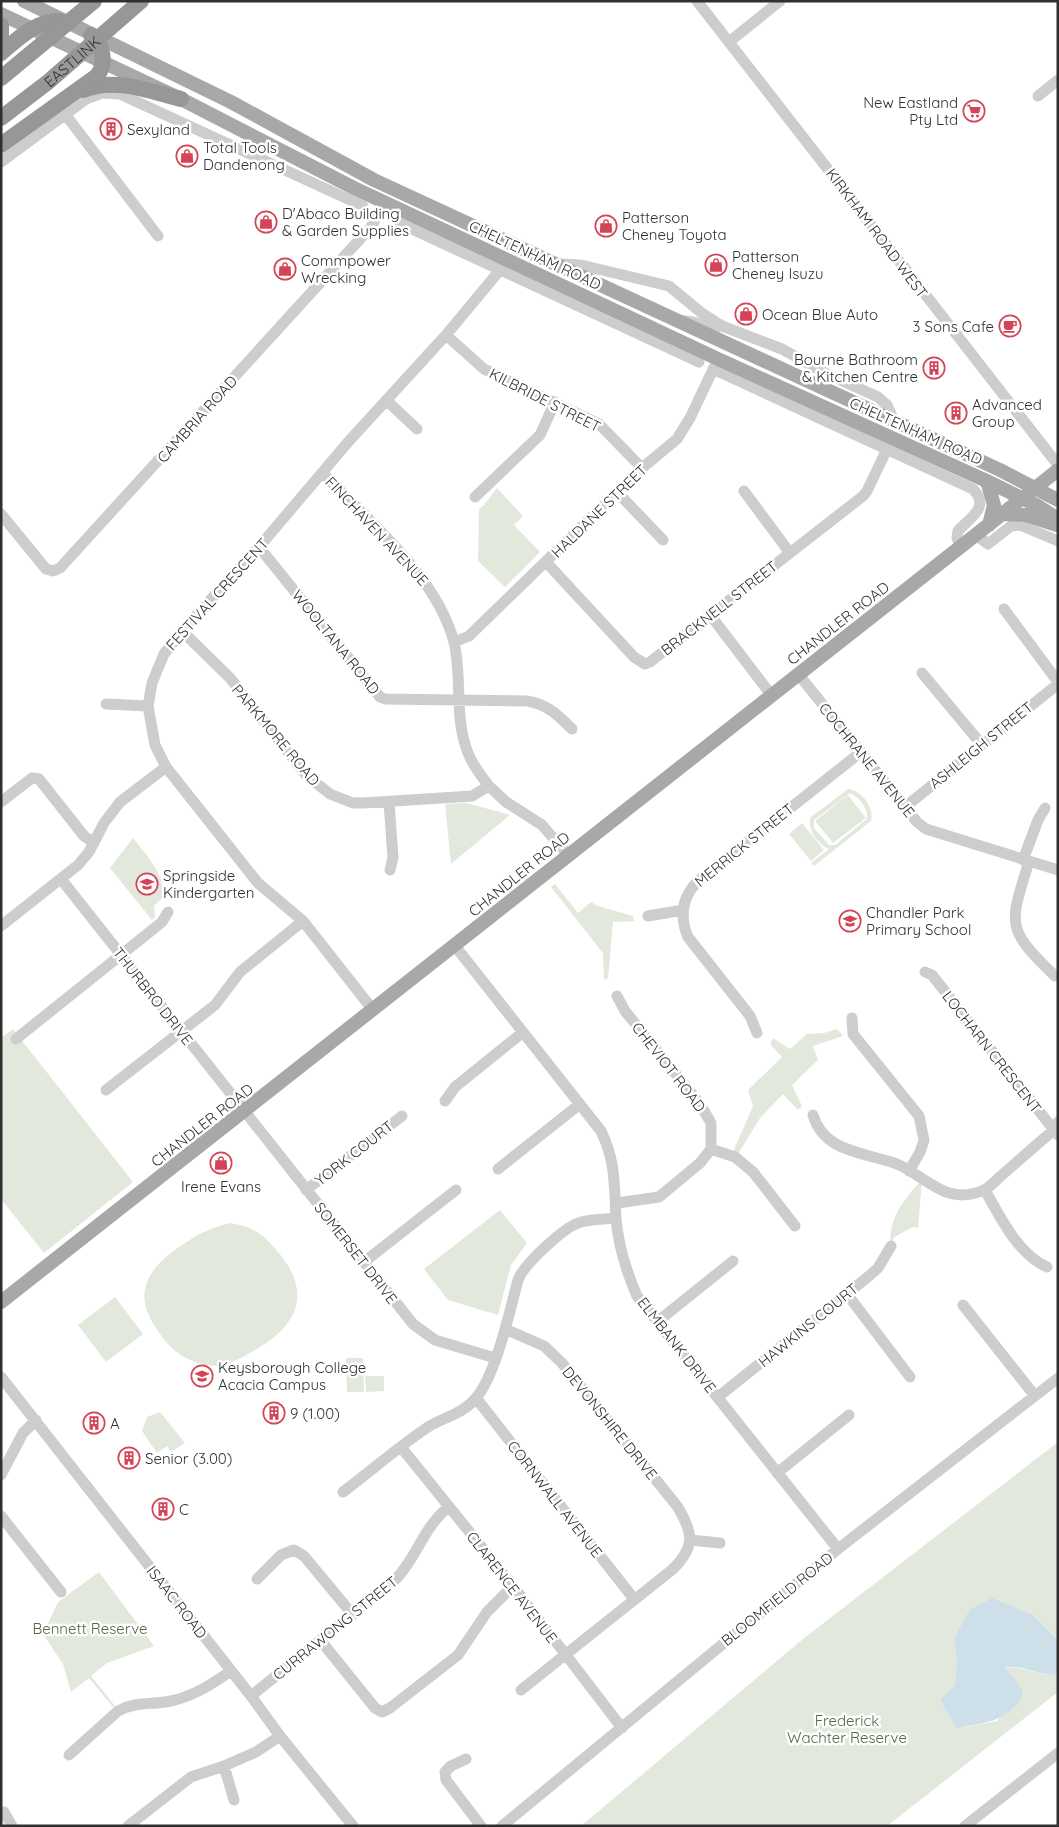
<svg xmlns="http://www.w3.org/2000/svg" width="1059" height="1827" font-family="Quicksand,sans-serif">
	<rect width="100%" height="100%" fill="#fff"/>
	<path fill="#e3e8dc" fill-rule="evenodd" d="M497,488L523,516L514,525L540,552L505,587L478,561L479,509L484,505Z
		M848,789C861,790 875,808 871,821L814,866L811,863L829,849C818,844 806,829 811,817ZM850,793C859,797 869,809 867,819L835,845H829L814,828V820Z
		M848,795L866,818L833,843L815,821Z
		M467,803L510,815L451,864L445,804Z
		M802,823L824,850L811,861L789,834Z
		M133,838C151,861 161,869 165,899H161L154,906L155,917L152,920L110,868Z
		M555,884L578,913L591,902L598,906L633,916L634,921L613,922L608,978L604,980L603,953L551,887Z
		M13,1029L133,1182L44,1253L1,1199V1038Z
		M837,1029L843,1036L813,1046L818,1060L792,1085L802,1106L798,1110L783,1094L760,1118L738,1154L733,1152L753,1106L748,1090L782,1057L770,1044L773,1038L790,1049L807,1034L824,1033Z
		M922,1180L918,1228L913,1227L894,1237L891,1246C887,1221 905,1197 922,1180Z
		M500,1210L527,1243L511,1265L498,1315L448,1300L424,1269Z
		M230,1223C254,1227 263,1234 279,1253C312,1293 298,1325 257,1349C247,1355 235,1362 223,1365C205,1369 180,1358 168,1344C134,1305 136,1277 179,1247C197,1235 208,1228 230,1223Z
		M115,1297L143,1334L106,1362L78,1325Z
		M346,1358H363L364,1392H347Z
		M365,1376H384V1391L366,1392Z
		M160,1412L185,1443L171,1452L167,1446L157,1453L142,1431L147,1417Z
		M1058,1442V1640L1033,1615L969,1610L954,1638L957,1663L954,1686L940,1699L956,1729L997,1721L1022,1689L1003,1667C1023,1666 1039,1676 1058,1675V1692L887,1826H581L803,1639Z
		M99,1572L154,1646L107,1663L91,1676L115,1706L113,1707L89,1678L71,1692L63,1664L43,1634L58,1602Z"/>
	<path fill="#cde0e9" d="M992,1598L1033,1615L1058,1640V1675C1039,1676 1023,1665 1004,1667L1022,1689L1023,1695C1004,1725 986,1721 956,1729L940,1699L954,1686L957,1663L954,1638L969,1610Z"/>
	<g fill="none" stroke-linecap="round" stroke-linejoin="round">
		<path stroke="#cdcdcd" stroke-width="11" d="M697,1L1058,465
			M729,42L780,1
			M1038,96L1058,80
			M65,114L158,236
			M1,162L86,99L102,93L120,94L363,206
			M399,223L699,362
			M559,264L581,265L669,286L703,314L722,326L782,349L825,373L878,397L887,405L894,421
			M679,321C694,319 707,330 721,326
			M446,335L484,369L599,424L642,468
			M713,369L973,489C991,508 969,518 958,531L957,538L961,547
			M386,400L417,429
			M323,473C369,522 436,575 454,642C462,676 455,712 465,744C469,760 479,773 489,786
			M744,491L790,553
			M618,493L663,540
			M475,497L540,435L555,402
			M1,514L46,569L53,571L60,568L371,227L385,202
			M976,535L988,544L1011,526L1020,525L1058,541
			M259,547L380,697L385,699L527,701C547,704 558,715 572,729
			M546,562L634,657L645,664L650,662L863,496L867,491L887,449
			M1004,609L1058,682
			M711,616L772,696
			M182,631L230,678L306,775L330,794L353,803H363L472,796L489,786L506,802L542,825L568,855
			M454,642L469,636L642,468L677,439L690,418L718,359
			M922,673L982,745
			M799,675L917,822L926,829L1058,870
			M106,704L148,706
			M1,802L32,778L39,779L84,836L94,843
			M389,802L393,858L390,870
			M905,807L1058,684
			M1023,860L1038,820L1045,808
			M1029,861C1010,925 1004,927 1055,976
			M61,879L413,1324L435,1340L495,1358
			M648,916L683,910
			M1,926L78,865L89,852L104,823L120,802L166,767
			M455,946L601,1131C616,1162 614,1185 616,1218C618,1244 627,1273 637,1296L838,1549
			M925,972L932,975L1058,1135
			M373,1010L303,921L258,883L166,767L155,745L148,706L152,683L164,654L182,631L259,547L349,441L446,335L500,270
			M852,1018L853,1034L919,1116L924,1140L920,1152L909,1171
			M757,1033L750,1016L688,937C679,916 682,898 697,882L861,752
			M16,1039L162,922L168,912
			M106,1090L215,1005L240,972L303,921
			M445,1101L455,1087L522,1033
			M813,1115C824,1153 865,1152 897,1164C926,1176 946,1207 984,1190C990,1187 997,1179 1002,1175C1019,1160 1036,1145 1054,1130L1058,1122
			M711,1149L735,1157L753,1172L795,1226
			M498,1169L580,1104
			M306,1190L402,1116
			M985,1190C1000,1217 1018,1254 1047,1267
			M617,1203L659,1197L700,1163L711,1149V1123L700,1104L625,1011L617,996
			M364,1262L456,1190
			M847,1294L910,1377
			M963,1305L1035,1396
			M657,1322L733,1261
			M505,1329L544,1346L562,1363L677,1506C693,1532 696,1546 673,1569L521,1690
			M1,1377L251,1696L280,1736L353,1826
			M718,1397L869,1276L878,1268L891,1246
			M476,1398L634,1599
			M401,1447L513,1586L622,1728
			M777,1473L849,1415
			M1,1475L23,1433L36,1420
			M343,1492C371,1471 398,1447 428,1427C444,1417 463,1414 476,1398C496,1375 510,1310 518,1280C524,1264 565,1226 581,1222C592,1219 605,1219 616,1218
			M1,1516L61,1592
			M690,1540L720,1543
			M257,1579L281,1555L294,1550L304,1556L353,1615
			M321,1641L375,1708L382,1712L390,1708L458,1655L487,1612L513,1586
			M251,1696L397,1578C419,1553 422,1530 448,1507
			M69,1755L118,1711C136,1701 152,1705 171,1701C194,1696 212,1684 231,1671
			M466,1759L451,1766L445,1772L446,1780L481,1826
			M224,1766L234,1800
			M1,1814L4,1812L12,1826
			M128,1826L191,1777L224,1766L256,1752L280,1736
			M502,1826L838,1549L1058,1378
			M965,1826L1058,1753"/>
		<path stroke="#a8a8a8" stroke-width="14" d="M24,1L231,102L374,180L1000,470L1058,500
			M1,14L181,99L354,188L718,359L987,481L1038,506L1058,519
			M987,481L994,505L989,525
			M1002,514L1026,515L1057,525
			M1,1302L1058,470"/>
		<g stroke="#979797" stroke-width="16">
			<path d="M1,25V37"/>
			<path d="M1,53C19,38 35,21 60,21"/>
			<path d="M1,78L94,1"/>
			<path d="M83,90C115,77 149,91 181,99"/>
			<path id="s1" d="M1,118L48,82L141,1"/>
			<path d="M1,145L97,76C107,63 103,45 91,35"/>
		</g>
	</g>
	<defs>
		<g id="supermarket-ring" transform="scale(1.125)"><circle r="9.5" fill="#fff" stroke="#d44456" stroke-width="1.5"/><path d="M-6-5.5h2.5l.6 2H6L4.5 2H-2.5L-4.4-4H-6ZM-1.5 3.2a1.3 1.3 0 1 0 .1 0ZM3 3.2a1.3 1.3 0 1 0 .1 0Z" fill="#d44456"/></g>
		<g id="building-ring" transform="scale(1.125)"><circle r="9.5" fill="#fff" stroke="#d44456" stroke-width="1.5"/><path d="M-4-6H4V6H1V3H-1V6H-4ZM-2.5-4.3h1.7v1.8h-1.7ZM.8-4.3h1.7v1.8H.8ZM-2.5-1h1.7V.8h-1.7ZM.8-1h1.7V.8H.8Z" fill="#d44456"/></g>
		<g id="shop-ring" transform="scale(1.125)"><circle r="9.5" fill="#fff" stroke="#d44456" stroke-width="1.5"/><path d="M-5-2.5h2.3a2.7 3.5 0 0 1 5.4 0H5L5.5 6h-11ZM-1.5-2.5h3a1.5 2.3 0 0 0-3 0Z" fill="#d44456"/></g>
		<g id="cafe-ring" transform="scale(1.125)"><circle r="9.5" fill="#fff" stroke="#d44456" stroke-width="1.5"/><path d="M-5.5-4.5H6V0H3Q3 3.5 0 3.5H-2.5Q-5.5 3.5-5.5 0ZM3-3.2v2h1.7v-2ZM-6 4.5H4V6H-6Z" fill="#d44456"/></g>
		<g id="school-ring" transform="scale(1.125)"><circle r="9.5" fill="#fff" stroke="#d44456" stroke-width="1.5"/><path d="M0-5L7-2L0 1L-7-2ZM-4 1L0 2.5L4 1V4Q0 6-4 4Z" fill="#d44456"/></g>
	</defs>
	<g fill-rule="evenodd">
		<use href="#supermarket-ring" x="974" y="111"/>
		<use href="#building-ring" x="111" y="129"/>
		<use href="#shop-ring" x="187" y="156"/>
		<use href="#shop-ring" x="266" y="222"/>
		<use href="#shop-ring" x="606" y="226"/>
		<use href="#shop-ring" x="716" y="265"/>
		<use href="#shop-ring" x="285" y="269"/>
		<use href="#shop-ring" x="746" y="314"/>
		<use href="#cafe-ring" x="1010" y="326"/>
		<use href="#building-ring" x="934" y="368"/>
		<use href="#building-ring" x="956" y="413"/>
		<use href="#school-ring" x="147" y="884"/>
		<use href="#school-ring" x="850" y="921"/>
		<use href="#shop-ring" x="221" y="1163"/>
		<use href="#school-ring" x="202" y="1376"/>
		<use href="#building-ring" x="274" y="1413"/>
		<use href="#building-ring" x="94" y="1423"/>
		<use href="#building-ring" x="129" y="1458"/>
		<use href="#building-ring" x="163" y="1509"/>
	</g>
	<g text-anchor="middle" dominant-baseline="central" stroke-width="5" stroke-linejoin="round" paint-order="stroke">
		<g font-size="15" fill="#303030" stroke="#fff">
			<text stroke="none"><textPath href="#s1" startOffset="91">EASTLINK</textPath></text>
			<text transform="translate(877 233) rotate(53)">KIRKHAM ROAD WEST</text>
			<text transform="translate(535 255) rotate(25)">CHELTENHAM ROAD</text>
			<text transform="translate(545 400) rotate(27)">KILBRIDE STREET</text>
			<text transform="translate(197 419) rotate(-48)">CAMBRIA ROAD</text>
			<text transform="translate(916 431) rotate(24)">CHELTENHAM ROAD</text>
			<text transform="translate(599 511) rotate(-44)">HALDANE STREET</text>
			<text transform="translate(377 531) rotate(47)">FINCHAVEN AVENUE</text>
			<text transform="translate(217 594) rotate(-48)">FESTIVAL CRESCENT</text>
			<text transform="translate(719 608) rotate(-38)">BRACKNELL STREET</text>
			<text transform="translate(838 623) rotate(-38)">CHANDLER ROAD</text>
			<text transform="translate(336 642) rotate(51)">WOOLTANA ROAD</text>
			<text transform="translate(276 735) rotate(50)">PARKMORE ROAD</text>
			<text transform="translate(981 745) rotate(-39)">ASHLEIGH STREET</text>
			<text transform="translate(867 760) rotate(51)">COCHRANE AVENUE</text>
			<text transform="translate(744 845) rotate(-39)">MERRICK STREET</text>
			<text transform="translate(519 874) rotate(-39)">CHANDLER ROAD</text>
			<text transform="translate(153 996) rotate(52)">THURBRO DRIVE</text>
			<text transform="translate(992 1052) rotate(52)">LOCHARN CRESCENT</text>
			<text transform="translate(669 1067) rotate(52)">CHEVIOT ROAD</text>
			<text transform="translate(202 1125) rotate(-38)">CHANDLER ROAD</text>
			<text transform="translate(354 1153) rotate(-38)">YORK COURT</text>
			<text transform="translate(356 1253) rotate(52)">SOMERSET DRIVE</text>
			<text transform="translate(808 1325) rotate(-39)">HAWKINS COURT</text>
			<text transform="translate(677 1345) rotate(52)">ELMBANK DRIVE</text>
			<text transform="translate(610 1423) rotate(51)">DEVONSHIRE DRIVE</text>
			<text transform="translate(555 1499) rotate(52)">CORNWALL AVENUE</text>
			<text transform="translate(512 1587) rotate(52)">CLARENCE AVENUE</text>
			<text transform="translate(777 1599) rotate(-39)">BLOOMFIELD ROAD</text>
			<text transform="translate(177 1602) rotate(52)">ISAAC ROAD</text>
			<text transform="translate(335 1628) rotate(-39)">CURRAWONG STREET</text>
		</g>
		<g font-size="15" fill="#303030" stroke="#fff" text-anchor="start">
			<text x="958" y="102" text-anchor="end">New Eastland<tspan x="958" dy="17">Pty Ltd</tspan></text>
			<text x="127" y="129">Sexyland</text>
			<text x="203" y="147">Total Tools<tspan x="203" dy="17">Dandenong</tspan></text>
			<text x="282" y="213">D'Abaco Building<tspan x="282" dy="17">&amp; Garden Supplies</tspan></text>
			<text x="622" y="217">Patterson<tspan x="622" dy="17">Cheney Toyota</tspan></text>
			<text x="732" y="256">Patterson<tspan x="732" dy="17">Cheney Isuzu</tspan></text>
			<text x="301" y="260">Commpower<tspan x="301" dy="17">Wrecking</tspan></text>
			<text x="762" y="314">Ocean Blue Auto</text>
			<text x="994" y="326" text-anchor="end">3 Sons Cafe</text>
			<text x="918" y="359" text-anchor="end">Bourne Bathroom<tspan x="918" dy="17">&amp; Kitchen Centre</tspan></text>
			<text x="972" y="404">Advanced<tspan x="972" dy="17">Group</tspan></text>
			<text x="163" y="875">Springside<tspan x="163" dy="17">Kindergarten</tspan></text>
			<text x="866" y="912">Chandler Park<tspan x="866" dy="17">Primary School</tspan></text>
			<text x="221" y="1186" text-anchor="middle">Irene Evans</text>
			<text x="218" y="1367">Keysborough College<tspan x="218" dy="17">Acacia Campus</tspan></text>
			<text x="290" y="1413">9 (1.00)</text>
			<text x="110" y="1423">A</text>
			<text x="145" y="1458">Senior (3.00)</text>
			<text x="179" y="1509">C</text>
		</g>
		<g font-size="15" fill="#556741" stroke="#fff">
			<text x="90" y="1628">Bennett Reserve</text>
			<text x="847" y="1720">Frederick<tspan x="847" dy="17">Wachter Reserve</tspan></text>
		</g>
	</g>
	<rect width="1059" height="1827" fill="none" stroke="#303030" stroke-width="5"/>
</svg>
